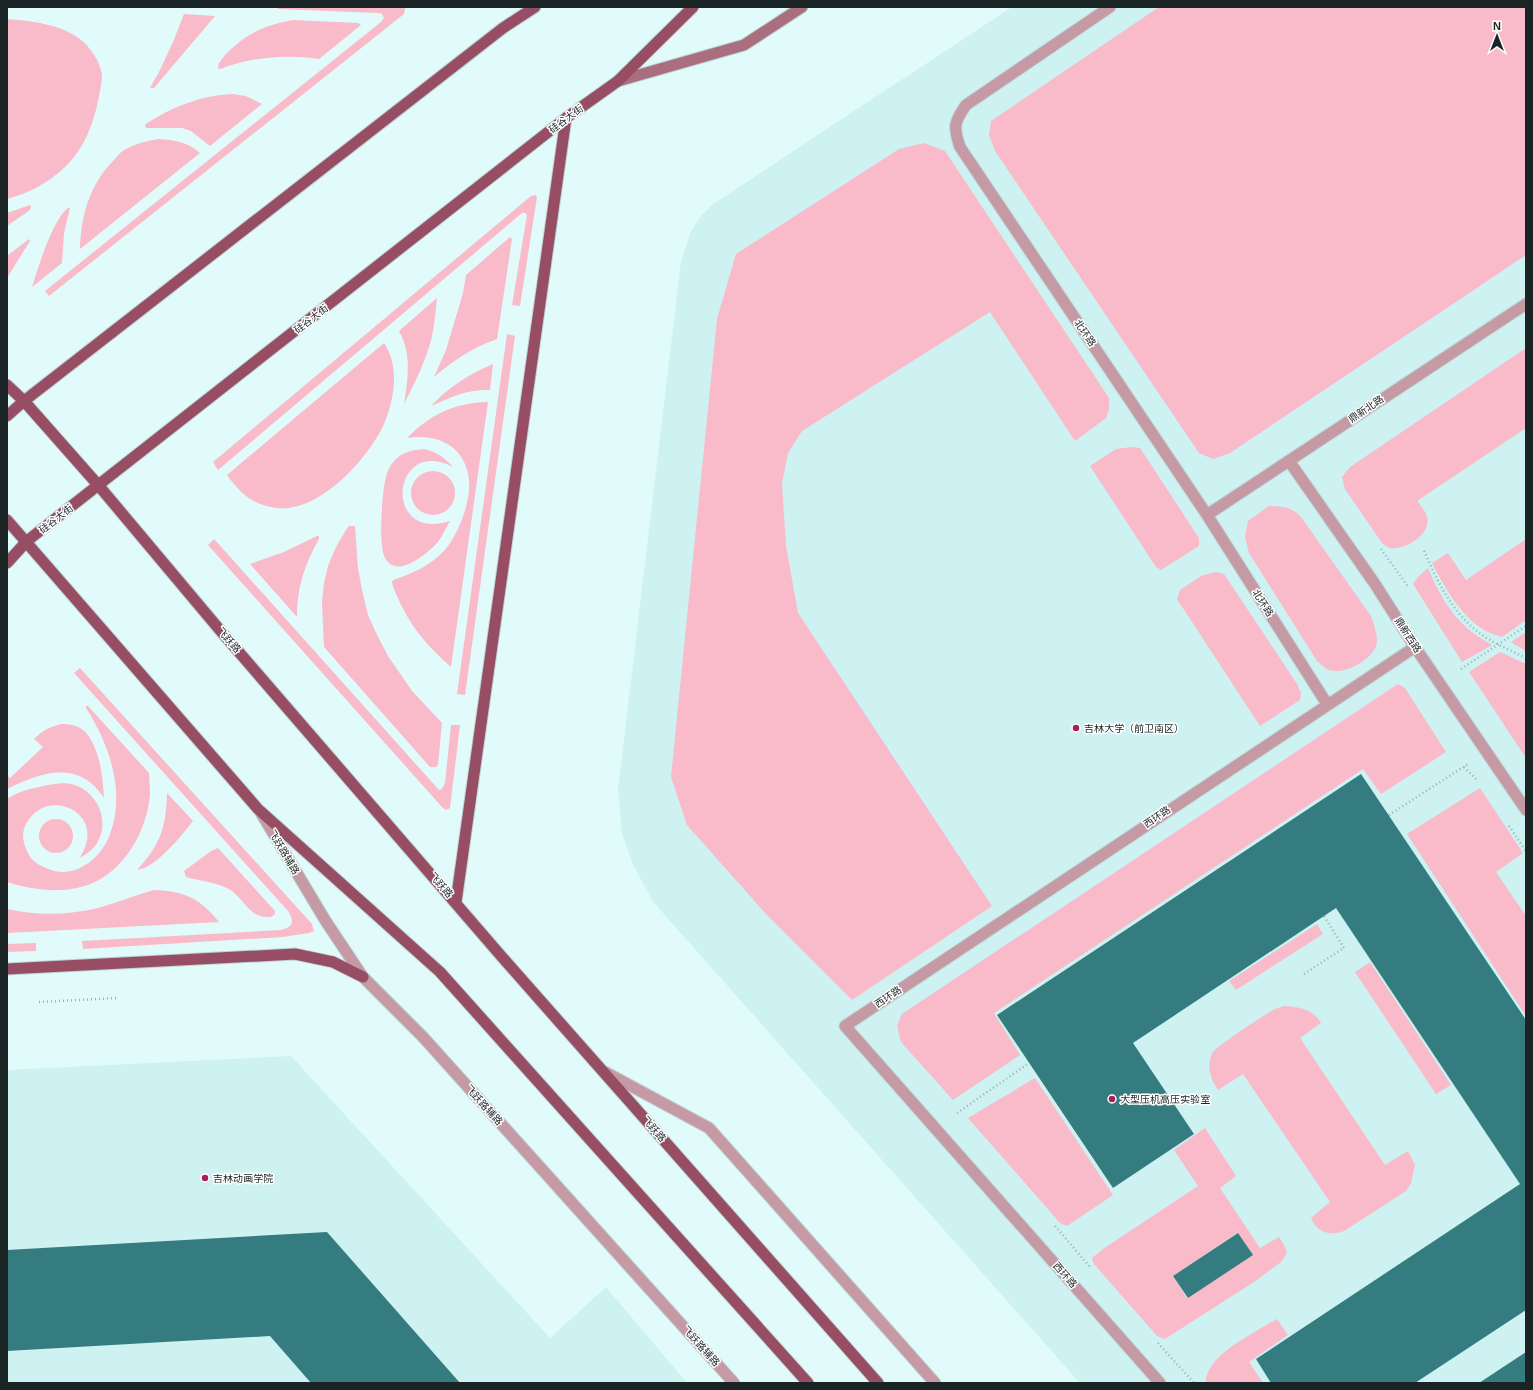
<svg xmlns="http://www.w3.org/2000/svg" width="1533" height="1390" font-family="Helvetica,'Noto Sans SC',sans-serif">
	<rect width="100%" height="100%" fill="#e1fbfb"/>
	<path fill="#cef1f2" d="M1012,7H1526V1383H1080L654,903L633,865L622,833L618,790L681,261L691,231L701,216L713,204Z
		M291,1056L550,1338L606,1287L687,1383H7V1070Z"/>
	<path fill="#f9baca" fill-rule="evenodd" d="M278,7H403L405,8L404,14L49,296L45,291L381,22L384,18L382,14L378,13L278,9Z
		M1159,7H1526V255L1230,453L1213,459L1199,453L995,151L989,135L991,121Z
		M184,14L215,16L154,88H150L160,70L173,42Z
		M7,19C31,21 60,24 80,39C90,47 100,61 102,75C102,82 100,90 99,96C94,123 84,150 63,169C46,184 29,193 7,199Z
		M293,20L358,23L361,25L319,59C285,54 252,57 220,69L218,68C218,63 222,59 225,55C245,34 265,25 293,20Z
		M232,94L246,96L262,104L210,146L191,131L182,128H146L145,125L147,123C173,107 201,95 232,94Z
		M159,139C174,140 188,142 200,153L80,249C81,216 89,186 113,161C117,157 121,151 126,149C137,143 147,141 159,139Z
		M924,143L945,151L1109,398V409L1106,418L1075,441L990,312L802,431L788,453L782,483L786,546L798,613L992,906L852,1000L765,913L687,825L671,777L717,319L736,254L899,149Z
		M536,195L537,197L520,306L512,305L527,215L525,213H522L218,470L213,462L531,196Z
		M30,205L31,207L30,210L7,226V213Z
		M68,208H70L64,233L62,263L32,287C38,268 53,219 68,208Z
		M510,237L512,239L497,339C472,348 454,360 434,377L446,350L463,293L466,275Z
		M29,239L30,241L7,278V256Z
		M437,298C435,316 434,334 428,350C422,369 413,386 404,404C408,379 412,353 399,331Z
		M507,334L515,336L465,695L457,694Z
		M384,343C399,365 395,395 386,419C372,456 319,514 276,508C253,505 240,493 227,475Z
		M1526,348V428L1417,501C1420,505 1426,511 1427,517C1431,535 1406,550 1390,548C1387,547 1385,545 1382,543L1345,489L1342,477L1350,467Z
		M493,364L490,390C468,389 451,397 431,406C449,387 469,374 493,364Z
		M488,402L451,667C428,647 409,625 397,596C395,591 392,586 392,581C397,578 403,577 409,574C424,568 438,559 448,546C460,530 471,500 469,480C466,446 437,433 407,438C431,414 454,403 488,402Z
		M1132,447L1140,448L1199,538V546L1161,570L1156,567L1090,466L1116,449Z
		M424,449C437,452 444,457 453,467C392,435 381,543 450,521C446,528 443,535 438,542C428,553 397,580 385,558C378,545 382,492 386,477C387,471 390,466 394,461C402,452 413,450 424,449Z
		M411 493a22 22 0 1 1 44 0a22 22 0 1 1-44 0Z
		M1269,506C1282,506 1292,507 1301,517L1371,616C1374,625 1379,637 1376,646C1370,661 1345,675 1329,670C1325,669 1320,663 1317,661L1249,553L1245,537L1248,521Z
		M349,526H355L358,568L362,590L368,615L377,635L388,656L412,691L442,723L438,765L436,767H430L324,647L322,603L324,583L328,566L336,547L346,530Z
		M317,536H319V539C304,566 297,587 297,617L250,564L284,552Z
		M214,539L439,790L442,789L445,783L451,725H460L450,808L446,810L442,807L208,545Z
		M1526,539V620L1502,637C1496,635 1489,633 1484,630C1460,615 1445,588 1432,563L1448,553L1466,580Z
		M1428,568C1438,592 1449,612 1468,629C1475,635 1484,640 1492,645L1462,662L1413,584L1418,577Z
		M1216,572L1224,574L1297,684L1301,693L1300,700L1260,726L1177,599L1180,590L1201,576Z
		M1526,632V651L1511,642Z
		M1500,652L1526,664V758L1469,672Z
		M80,668L312,924L314,931L309,933L283,937L83,949L82,941L281,930C293,927 295,922 288,911L74,673Z
		M1398,684L1405,688L1446,752L1381,794L1363,769L994,1013L1020,1055L953,1100L901,1042L897,1026L902,1014Z
		M86,706H88L149,773C149,780 150,788 150,795C147,828 128,865 97,881C70,895 35,891 7,882V799C15,793 26,790 35,788C48,785 63,781 75,785C100,794 111,825 95,846C91,851 85,855 80,858C82,853 85,849 86,844C97,809 45,788 26,824C21,833 23,844 28,853C31,860 38,865 46,868C72,881 101,860 110,834C126,791 109,744 86,708Z
		M61,724C71,724 81,726 87,734C100,750 103,779 104,798C79,759 41,772 7,789V775L10,778L43,747L34,739C43,730 50,727 61,724Z
		M1480,788L1523,853L1496,872L1526,916V1016L1407,834Z
		M167,793L193,821C182,835 156,868 137,870C161,844 166,827 167,793Z
		M39 836a17 17 0 1 1 34 0a17 17 0 1 1-34 0Z
		M218,848L275,911V914L271,917C249,919 246,900 229,889C216,882 200,881 186,877L184,871L211,851Z
		M154,890C184,891 200,898 219,922L7,933V909C37,916 69,915 98,908C117,903 135,895 154,890Z
		M1317,924L1323,934L1236,990L1229,981Z
		M36,943V951L7,952V944Z
		M1370,962L1451,1085L1436,1094L1355,972Z
		M1284,1006C1300,1007 1313,1009 1321,1023L1300,1038L1385,1165L1408,1151L1415,1165L1411,1183L1406,1191L1344,1231C1330,1236 1317,1233 1311,1218L1330,1202L1243,1074L1218,1090C1210,1079 1206,1064 1213,1052C1216,1047 1268,1012 1275,1009C1278,1008 1281,1007 1284,1006Z
		M1035,1078L1113,1195L1067,1226L1060,1223L968,1118Z
		M1205,1128L1236,1176L1220,1188L1260,1248L1279,1237L1284,1245L1287,1253L1281,1262L1257,1280L1165,1339L1157,1336L1094,1264L1092,1258L1103,1249L1198,1186L1174,1150ZM1237,1233L1252,1255L1187,1298L1173,1276Z
		M1277,1319L1288,1335L1249,1362L1263,1383H1206C1204,1356 1257,1331 1277,1319Z"/>
	<path fill="#347c7f" d="M1361,774L1526,1020V1310L1415,1383H1271L1256,1359L1520,1184L1336,908L1133,1043L1194,1134L1113,1188L997,1015Z
		M327,1232L460,1383H311L270,1336L7,1351V1250Z
		M1238,1233L1253,1255L1188,1298L1173,1276Z
		M1526,1352V1383H1479Z"/>
	<g fill="none" stroke-linecap="round" stroke-linejoin="round">
		<g stroke="#bdd4d4" stroke-width="13">
			<path id="service" d="M1110,7L966,105C954,122 953,127 960,147L1207,515L1327,704
				M1289,461L1375,584L1415,647L1526,810
				M1207,515L1526,304
				M1160,1383L845,1026L1415,647"/>
		</g>
		<g stroke="#bdd4d4" stroke-width="13">
			<path id="tertiary" d="M261,813L325,920L363,977L423,1037L734,1383
				M605,1072L709,1128L935,1383"/>
		</g>
		<g stroke="#bdd4d4" stroke-width="13">
			<path id="secondary" d="M618,81L744,45L802,7"/>
		</g>
		<g stroke="#bdd4d4" stroke-width="13">
			<path id="primary" d="M7,385L24,401L99,486L219,629L502,957L878,1383
				M7,416L24,401L503,28L535,7
				M7,520L258,809L440,972L808,1383
				M7,563L27,541L566,118L618,81L693,7
				M456,902L566,118
				M7,969L295,954L333,962L363,977"/>
		</g>
		<path stroke="#9cb0b1" stroke-width="2.5" stroke-dasharray="1 3" stroke-linecap="butt" d="M1381,549L1409,588
			M1424,551C1437,580 1451,611 1478,632C1492,643 1510,650 1526,658
			M1461,669L1526,626
			M1464,767L1476,779
			M1389,815L1468,764
			M1509,826L1526,851
			M1304,974L1344,948L1324,916
			M39,1002L118,998
			M957,1113L1029,1063
			M1055,1226L1090,1267
			M1158,1343L1194,1383"/>
		<use href="#service" stroke="#c59aa5" stroke-width="11"/>
		<use href="#tertiary" stroke="#c59aa5" stroke-width="11"/>
		<use href="#secondary" stroke="#ab6e7f" stroke-width="11"/>
		<use href="#primary" stroke="#974d64" stroke-width="11"/>
	</g>
	<g fill="#ad1f5a" stroke="#fff" stroke-width="1.5">
		<circle cx="1076" cy="728" r="4"/>
		<circle cx="1112" cy="1099" r="4"/>
		<circle cx="205" cy="1178" r="4"/>
	</g>
	<g text-anchor="middle" dominant-baseline="central" stroke-width="3" stroke-linejoin="round" paint-order="stroke">
		<g font-size="10" fill="#1b2425" stroke="#fff">
			<text transform="translate(566 119) rotate(-37)">硅谷大街</text>
			<text transform="translate(311 319) rotate(-38)">硅谷大街</text>
			<text transform="translate(1085 333) rotate(56)">北环路</text>
			<text transform="translate(1366 409) rotate(-34)">鼎新北路</text>
			<text transform="translate(56 519) rotate(-38)">硅谷大街</text>
			<text transform="translate(1263 603) rotate(57)">北环路</text>
			<text transform="translate(1408 635) rotate(57)">鼎新西路</text>
			<text transform="translate(229 640) rotate(49)">飞跃路</text>
			<text transform="translate(1157 817) rotate(-34)">西环路</text>
			<text transform="translate(284 852) rotate(59)">飞跃路辅路</text>
			<text transform="translate(441 885) rotate(49)">飞跃路</text>
			<text transform="translate(888 997) rotate(-34)">西环路</text>
			<text transform="translate(484 1105) rotate(48)">飞跃路辅路</text>
			<text transform="translate(654 1129) rotate(49)">飞跃路</text>
			<text transform="translate(1065 1275) rotate(49)">西环路</text>
			<text transform="translate(701 1346) rotate(48)">飞跃路辅路</text>
		</g>
		<g font-size="10" fill="#1b2425" stroke="#fff" text-anchor="start">
			<text x="1084" y="728">吉林大学（前卫南区）</text>
			<text x="1120" y="1099">大型压机高压实验室</text>
			<text x="213" y="1178">吉林动画学院</text>
		</g>
	</g>
	<rect width="1533" height="1390" fill="none" stroke="#1b2425" stroke-width="16"/>
	<g transform="translate(1497 36)" stroke="#ffffff" stroke-width="3" paint-order="stroke">
	<path d="M0-3L7 15L0 10L-7 15Z" fill="#1b2425"/>
	<text y="-6" font-size="11" font-weight="bold" text-anchor="middle" fill="#1b2425">N</text>
	</g>
</svg>
